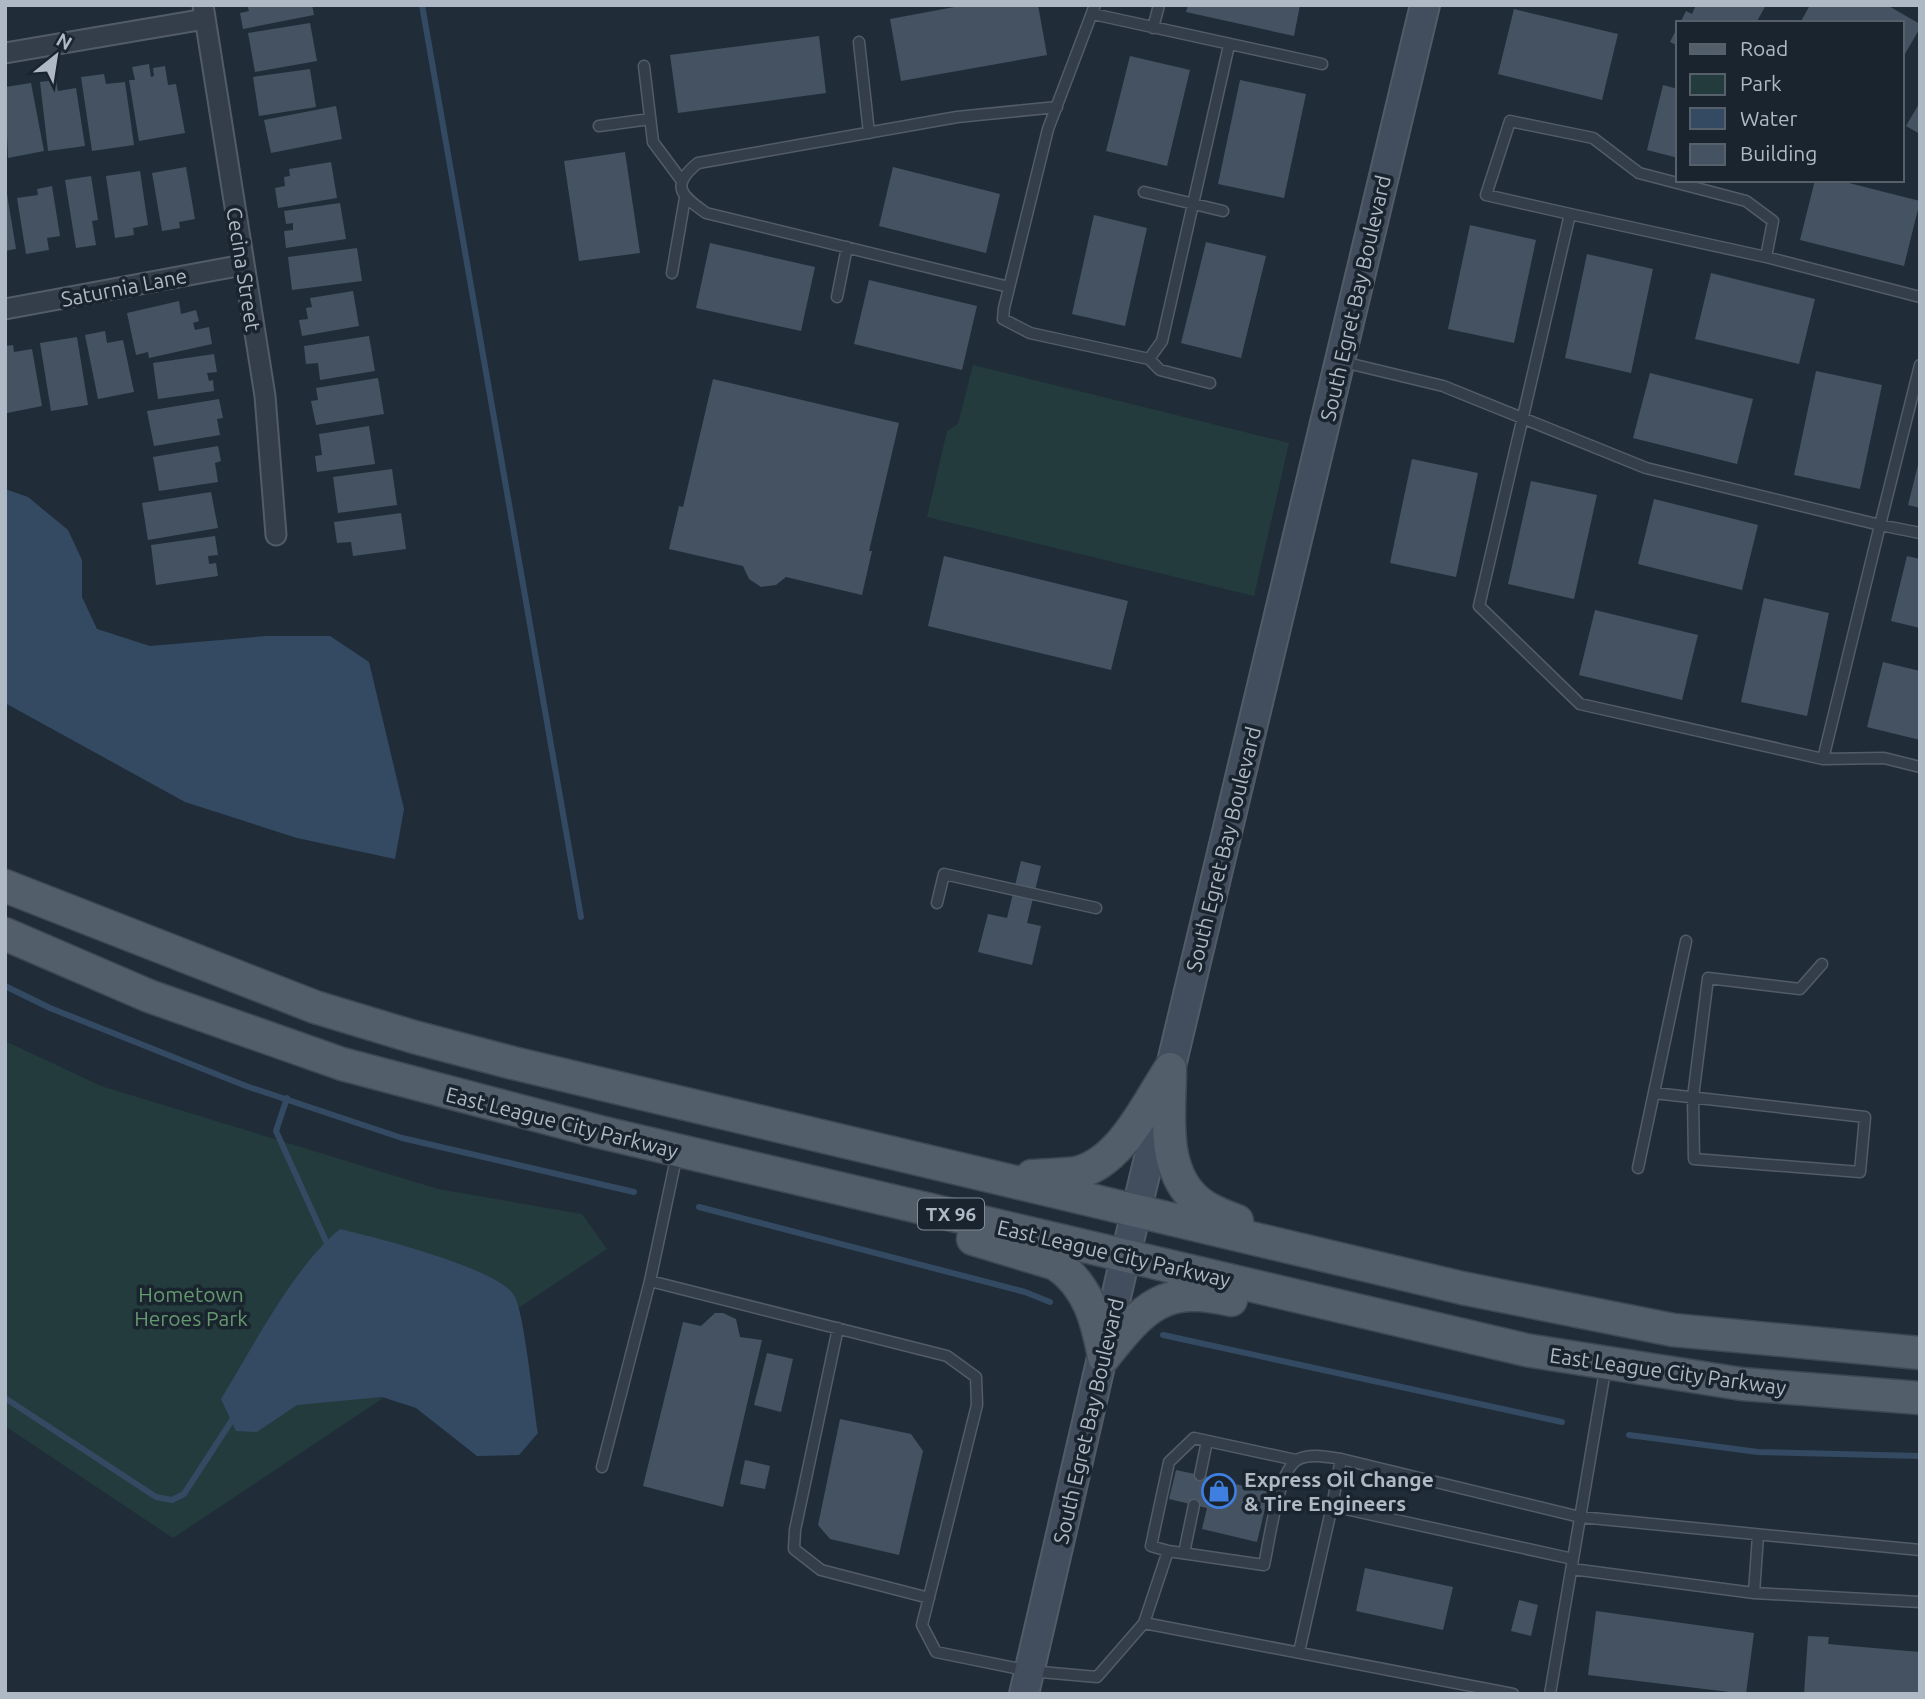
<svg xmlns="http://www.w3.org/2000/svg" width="1925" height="1699" font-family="Ubuntu,sans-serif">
	<rect width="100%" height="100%" fill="#202d39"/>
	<path fill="#233b3c" d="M973,365L1289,443L1254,596L927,517L947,431L958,424Z
		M5,1041L101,1086L438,1189L582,1214L607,1249L173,1538L5,1426Z"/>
	<path fill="#334a62" d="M5,489L28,497L68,530L82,560V597L97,629L150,646L267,636H330L369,662L404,809L395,859L297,838L185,802L5,703Z
		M340,1229C374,1237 497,1268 514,1295C524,1310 534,1409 538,1433L519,1455L477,1456L416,1408L382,1397L297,1405L257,1432L236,1431L221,1399C253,1347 294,1266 340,1229Z"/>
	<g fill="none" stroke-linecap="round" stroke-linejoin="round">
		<path stroke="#334a62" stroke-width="6" d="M422,5L581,917
			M5,986L50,1008L246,1086L402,1138L634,1192
			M287,1098L276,1131L329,1248
			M699,1207L1025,1292L1050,1302
			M1163,1335L1562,1422
			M5,1398L156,1497L172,1500L184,1494L234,1417
			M1629,1435L1758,1452L1920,1456"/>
	</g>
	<path fill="#445261" d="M247,5H312L314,15L243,29L240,13L249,11Z
		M965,5H1038L1047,55L901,81L890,19Z
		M1188,5H1300L1294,36L1186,12Z
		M1696,5H1766L1756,23H1680L1686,11L1692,14Z
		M1810,5H1887L1920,24V28L1902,59V23H1800Z
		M1514,9L1618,34L1602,100L1498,74Z
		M310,23L317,61L255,72L248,33Z
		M1678,26V46L1670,42Z
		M819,36L826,93L678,113L670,55Z
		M1130,56L1190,70L1167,166L1106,151Z
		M149,64L151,77L154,76L153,68L165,66L168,85L176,84L185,133L139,141L129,80H135L132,67Z
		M310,69L316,107L259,116L253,77Z
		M104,74L106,84L125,82L134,145L92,151L81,77Z
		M56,80L58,91L76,88L85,146L48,151L40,82Z
		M1240,80L1306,94L1284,198L1218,184Z
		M31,83L44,151L8,158L5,87Z
		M1663,85L1678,89V158L1647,150Z
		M1920,102V134L1906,126Z
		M336,106L342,139L271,153L264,120Z
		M625,152L640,253L579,261L564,161Z
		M331,162L337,198L278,208L275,188L285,186L284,177L290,176L289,169Z
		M186,167L195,219L179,222L180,228L162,231L152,173Z
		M893,167L1000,194L986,253L879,226Z
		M140,171L148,225L133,228L134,235L115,238L106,176Z
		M91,176L98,220L92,221L96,245L76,248L65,180Z
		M1815,180H1837L1920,201L1904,266L1800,240Z
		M52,186L60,236L47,238L49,250L26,254L17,198L38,195L37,189Z
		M7,194L16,249L5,251V195Z
		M340,203L346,239L286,248L284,231L293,230V223L286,224L284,211Z
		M1094,215L1147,228L1125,326L1072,314Z
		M1470,225L1536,240L1514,343L1448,329Z
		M1206,242L1266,256L1241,358L1181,343Z
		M710,243L815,267L801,331L696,308Z
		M357,248L362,281L292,290L288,257Z
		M1587,254L1653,269L1631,373L1565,358Z
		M1711,273L1815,299L1799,364L1695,339Z
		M869,280L977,306L962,370L854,344Z
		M353,291L359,326L302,336L299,320L308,319L306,308L312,307L310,298Z
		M179,301L181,314L196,310L199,321L193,323L195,330L209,327L212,344L149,358L148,352L136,355L127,313Z
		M105,331L107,343L123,340L134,392L98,399L85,335Z
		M369,336L375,371L320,380L318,363L306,364L304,346Z
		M77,337L88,405L51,411L40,343Z
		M13,345L14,352L32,349L42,406L7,413L5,346Z
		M214,354L217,372L207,373L209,381L213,380L214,391L158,399L153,363Z
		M1816,371L1882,385L1860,489L1794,475Z
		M1650,373L1753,399L1737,464L1633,438Z
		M378,378L384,414L316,425L311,401L318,400L316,388Z
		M713,379L899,423L869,551H872L862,595L786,577L776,585L761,587L749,579L743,566L669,549L679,506L683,507Z
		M219,399L223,418L217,419L220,435L154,446L147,411Z
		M369,426L375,464L317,472L315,456L322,455L319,434Z
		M218,446L221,461L215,463L218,482L159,491L153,457Z
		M1920,457V508L1908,505Z
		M1412,459L1478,473L1456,577L1390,563Z
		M392,469L397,505L338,513L333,477Z
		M1531,481L1597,495L1574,599L1508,584Z
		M211,492L218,528L148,540L142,503Z
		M1654,499L1758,525L1742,590L1638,564Z
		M401,513L406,549L353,556L351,542L337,543L334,522Z
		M215,536L218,555L208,556L209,564L216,563L218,576L156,585L151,545Z
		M944,556L1128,601L1111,670L928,626Z
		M1907,556L1920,559V628L1891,621Z
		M1764,598L1829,613L1807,716L1741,702Z
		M1595,610L1698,635L1682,700L1579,675Z
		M1883,662L1920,671V740L1867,727Z
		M1021,861L1041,866L1027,923L1041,926L1032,965L978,952L988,914L1007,918Z
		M715,1313H723L736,1319L740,1337L762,1340L723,1507L643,1486L683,1322L701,1326Z
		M767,1353L793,1359L781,1412L754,1405Z
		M840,1419L911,1434L923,1451L899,1555L830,1539L818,1525Z
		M745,1460L770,1466L765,1489L740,1484Z
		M1176,1470L1214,1478L1215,1474L1232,1479L1231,1483L1269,1492L1257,1542L1202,1529L1207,1508L1169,1499Z
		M1365,1568L1453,1587L1443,1630L1356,1611Z
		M1519,1600L1538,1605L1531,1636L1511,1631Z
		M1596,1611L1754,1633L1746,1694L1588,1675Z
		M1808,1636L1829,1637L1828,1644L1920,1652V1694H1804Z"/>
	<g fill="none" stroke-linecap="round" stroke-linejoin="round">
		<g stroke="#525c67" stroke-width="13">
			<path id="service" d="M1095,5L1048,129L1004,308L1003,319L1030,333L1149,359L1162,341L1229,45
				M1093,14L1322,64
				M1153,28L1159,5
				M859,42L869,133
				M644,66L653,142L682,181
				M599,126L650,119
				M1144,192L1223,211
				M1570,214L1766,257
				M672,273L685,198
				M1009,287L706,213C682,196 669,186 698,163L957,117L1057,107
				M837,297L847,247
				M1920,297L1766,257L1773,221L1746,201L1639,173L1593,138L1510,121L1486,195L1570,214L1479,606L1580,704L1823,759L1884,758L1920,767
				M1149,359L1160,370L1210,383
				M1343,362L1443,386L1646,468L1880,525L1920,365
				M1823,759L1880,525L1920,533
				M937,903L944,874L1096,908
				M1654,1093L1865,1117L1860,1172L1694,1159L1693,1097L1708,978L1800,989L1822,964
				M677,1154L650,1281L947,1356L976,1377L977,1405L922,1625L936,1652L1030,1671L1097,1677L1144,1623L1513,1694
				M1638,1168L1686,941
				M838,1328L795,1530L794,1549L821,1570L929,1598
				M602,1467L650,1281
				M1200,1475L1207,1441
				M1332,1506L1341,1459
				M1168,1551L1151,1546L1169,1462L1194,1438L1296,1460
				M1184,1553L1194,1505
				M1572,1569L1754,1593L1920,1602
				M1754,1593L1758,1535
				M1144,1623L1168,1551L1264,1565C1269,1543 1278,1471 1297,1460C1309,1453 1328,1457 1341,1459L1580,1517L1920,1550
				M1299,1652L1332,1506L1573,1559
				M1550,1694L1606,1365"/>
		</g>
		<g stroke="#525c67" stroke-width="23">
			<path id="minor" d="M203,5L265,396L276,535
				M5,53L205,19
				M5,309L243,265"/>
		</g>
		<g stroke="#525c67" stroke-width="32">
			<path id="secondary" d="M1024,1694L1126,1254L1425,5"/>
		</g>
		<g stroke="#3d4853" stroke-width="35">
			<path id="primary" d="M5,886L315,1007L414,1037L513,1063L1462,1288L1673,1330L1920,1353
				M5,934L149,996L342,1064L600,1132L1526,1350L1742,1384L1920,1398
				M1170,1069C1170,1110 1161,1165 1193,1197C1205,1209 1221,1215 1237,1221
				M1032,1176C1046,1175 1062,1175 1076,1173C1121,1163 1147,1104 1170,1069
				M973,1239L1056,1264C1088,1285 1097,1320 1104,1357
				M1104,1357C1144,1307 1164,1284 1231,1300"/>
		</g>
		<use href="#service" stroke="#343e4a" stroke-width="10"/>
		<use href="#minor" stroke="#343e4a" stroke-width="19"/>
		<use href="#secondary" stroke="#424e5d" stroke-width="28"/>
		<use href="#primary" stroke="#525e6a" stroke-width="32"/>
	</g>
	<defs>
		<g id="shop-ring" transform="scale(1.75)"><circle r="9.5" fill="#1a242e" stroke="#3f7fe0" stroke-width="1.5"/><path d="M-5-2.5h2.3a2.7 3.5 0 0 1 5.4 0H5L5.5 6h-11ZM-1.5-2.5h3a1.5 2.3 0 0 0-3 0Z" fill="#3f7fe0"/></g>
	</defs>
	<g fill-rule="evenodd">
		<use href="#shop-ring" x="1219" y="1491"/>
	</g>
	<g text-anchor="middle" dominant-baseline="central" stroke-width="7" stroke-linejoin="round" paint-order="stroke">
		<rect fill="#1a242e" stroke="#828c98" stroke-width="2" x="918" y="1198.5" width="66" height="31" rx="5"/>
		<g font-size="19" font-weight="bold" fill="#afb9c6">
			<text x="951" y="1214">TX 96</text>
		</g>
		<g font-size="21" fill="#afb9c6" stroke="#1a242e">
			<text transform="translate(244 269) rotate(81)">Cecina Street</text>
			<text transform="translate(124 287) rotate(-11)">Saturnia Lane</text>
			<text transform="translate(1355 298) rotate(-77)">South Egret Bay Boulevard</text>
			<text transform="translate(1223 849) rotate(-76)">South Egret Bay Boulevard</text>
			<text transform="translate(562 1122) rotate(14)">East League City Parkway</text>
			<text transform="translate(1114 1253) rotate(13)">East League City Parkway</text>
			<text transform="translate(1668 1371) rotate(8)">East League City Parkway</text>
			<text transform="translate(1088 1421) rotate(-77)">South Egret Bay Boulevard</text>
		</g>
		<g font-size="21" fill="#65986e" stroke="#1a242e">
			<text x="191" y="1294">Hometown<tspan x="191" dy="24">Heroes Park</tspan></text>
		</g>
		<g font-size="21" font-weight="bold" fill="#afb9c6" stroke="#1a242e" text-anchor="start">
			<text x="1244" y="1479">Express Oil Change<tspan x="1244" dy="24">&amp; Tire Engineers</tspan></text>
		</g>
	</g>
	<rect width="1925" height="1699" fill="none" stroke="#afb9c6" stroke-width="14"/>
	<rect x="1676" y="21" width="228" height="161" fill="#1a242e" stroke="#56606b" stroke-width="2"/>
	<rect x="1690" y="44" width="35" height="10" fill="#525e6a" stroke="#56606b" stroke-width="2"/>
	<text x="1740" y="56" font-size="21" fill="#afb9c6">Road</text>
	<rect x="1690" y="74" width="35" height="21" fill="#233b3c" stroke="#56606b" stroke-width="2"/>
	<text x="1740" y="91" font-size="21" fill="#afb9c6">Park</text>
	<rect x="1690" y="108" width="35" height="21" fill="#334a62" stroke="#56606b" stroke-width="2"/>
	<text x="1740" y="126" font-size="21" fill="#afb9c6">Water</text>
	<rect x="1690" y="144" width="35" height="21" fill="#445261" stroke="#56606b" stroke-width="2"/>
	<text x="1740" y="161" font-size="21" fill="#afb9c6">Building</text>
	<g transform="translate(56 56) rotate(30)" stroke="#1a242e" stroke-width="5" paint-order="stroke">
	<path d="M0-5L12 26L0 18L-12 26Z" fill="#afb9c6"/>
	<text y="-10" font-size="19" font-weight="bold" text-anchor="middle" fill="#afb9c6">N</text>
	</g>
</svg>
